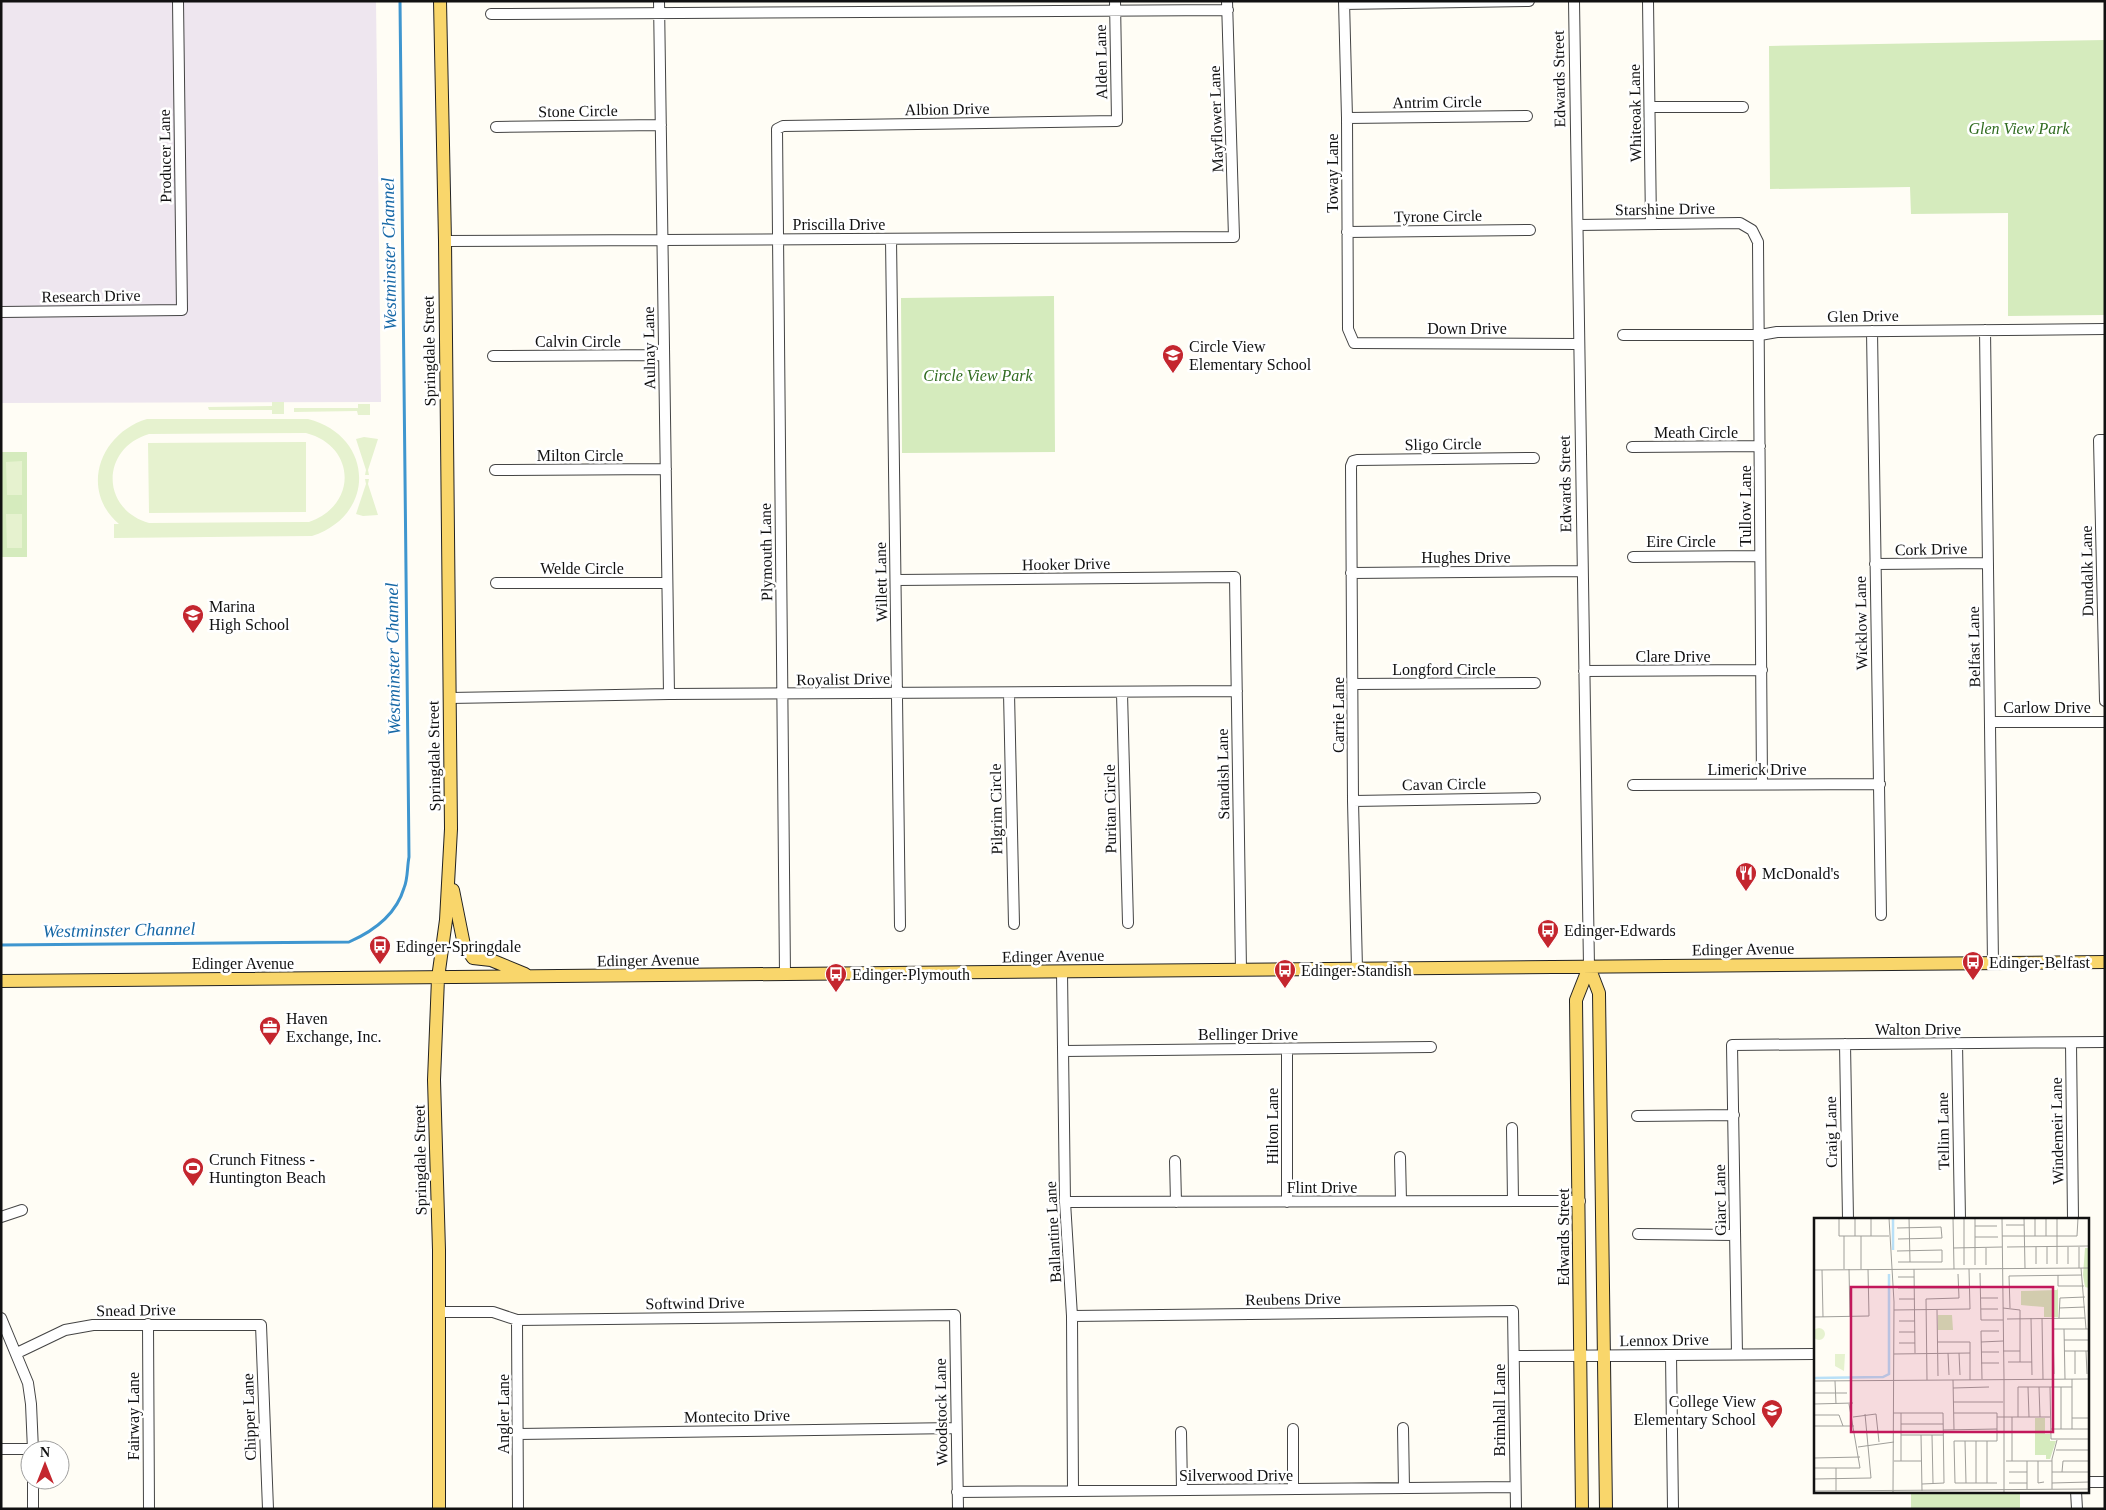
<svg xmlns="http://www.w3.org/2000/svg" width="2106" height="1510" font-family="Georgia,serif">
	<rect width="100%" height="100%" fill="#fffdf5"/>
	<path fill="#eee6ef" d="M1,1H376L381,402L1,403Z"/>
	<path fill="#d5ebbd" d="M2105,40V315L2008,316V213L1911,214L1910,187L1770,189L1769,46Z
		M1054,296L1055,452L902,453L901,298Z
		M1,452H27V557H1Z
		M1911,1491H2020V1509H1911Z"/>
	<path fill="#e6f2cf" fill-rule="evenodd" d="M272,402H284V414H272V410H209L208,407L272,406Z
		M358,404H370V415H358L357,411L294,412V408H358Z
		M147,419H308C374,436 377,515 312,536L114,538V524H119C79,490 100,433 147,419ZM306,433C356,446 358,505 309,522L149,523C100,509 101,448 149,434Z
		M364,437L378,439L368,470L369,475H365L366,470L356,439Z
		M306,442V512L149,513L148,443Z
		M22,461V495H7L6,462Z
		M365,479H369L368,484L378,515L363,516L356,514L366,484Z
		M6,514H22V548H7Z"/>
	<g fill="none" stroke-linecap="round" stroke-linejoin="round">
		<path stroke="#3f96cf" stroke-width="3" d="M1,945L349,942C374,931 396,915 404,888C408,879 407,867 409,857L400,1"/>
		<g stroke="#444" stroke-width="12">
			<path id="minor" d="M659,1L669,694
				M1344,1L1347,118L1348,329L1354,343L1579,344
				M1574,1L1589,967
				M1648,1L1651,224
				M1344,4L1529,1
				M491,14L1228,10
				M1650,107H1743
				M1347,118L1527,116
				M496,127L661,125
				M1578,225L1740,223L1752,230L1758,242L1762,784
				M1347,232L1530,230
				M891,239L900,926
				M445,241L1234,237L1227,1
				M1,312L182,310L178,1
				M1985,330L1993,963
				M1872,331L1881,915
				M1623,335H1760L1777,332L2105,329
				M493,356L664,355
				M2105,440H2099L2105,701
				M1632,447L1760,446
				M495,470L666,469
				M1633,557L1760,556
				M1875,564L1988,563
				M1351,573L1582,571
				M896,580L1235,577L1241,970
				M496,583H667
				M1584,671L1762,670
				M1353,684L1535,683
				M1009,693L1014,924
				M1122,693L1128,923
				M449,698L669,694L1237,691
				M1990,722H2105
				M1633,785L1880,784
				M1353,801L1535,798
				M1357,969L1353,801L1351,466L1353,461L1357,460L1534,458
				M1062,972L1065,1202L1072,1316L1073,1491
				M785,975L777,129L783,126L1117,121L1115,1
				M1957,1043L1960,1219
				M2071,1043L2073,1219
				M1845,1044L1848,1219
				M1287,1049V1202
				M1064,1051L1431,1047
				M1637,1116L1734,1115
				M1512,1128L1513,1201
				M1400,1157L1401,1201
				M1175,1161L1176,1202
				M1065,1202L1580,1201
				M1,1217L22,1210
				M1638,1234L1735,1235
				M438,1312H493L517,1320L955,1315L958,1509
				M1072,1316L1513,1311L1516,1509
				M1,1318L28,1383L31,1404L33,1450
				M517,1320L518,1509
				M148,1324L149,1509
				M17,1353L65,1330L93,1325H261L268,1509
				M1737,1354L1732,1045L2105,1042
				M1671,1355L1673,1509
				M1514,1356L1815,1354
				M1403,1428L1404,1488
				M1293,1429V1489
				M1181,1432L1182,1490
				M518,1434L956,1428
				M1,1449H33
				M33,1480V1509
				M2087,1482H2105
				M2076,1491L2077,1509
				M957,1492L1515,1487"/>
		</g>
		<g stroke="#222" stroke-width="14">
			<path id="major" d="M453,890L464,945L473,958L491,960L525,974
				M1589,967L1599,993L1606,1509
				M1,981L2105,962
				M439,1509V1250L434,1080L438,978L446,920L451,829L445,241L440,1
				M1582,1509L1576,1000L1589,967"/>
		</g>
		<use href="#minor" stroke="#fff" stroke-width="10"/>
		<use href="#major" stroke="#f9d66b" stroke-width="12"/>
	</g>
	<defs>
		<g id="school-pin" transform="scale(1.125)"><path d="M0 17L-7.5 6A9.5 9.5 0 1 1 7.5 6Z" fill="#c4262e" stroke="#fff"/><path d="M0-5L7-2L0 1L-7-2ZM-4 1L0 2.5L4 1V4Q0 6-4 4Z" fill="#fff"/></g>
		<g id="restaurant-pin" transform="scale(1.125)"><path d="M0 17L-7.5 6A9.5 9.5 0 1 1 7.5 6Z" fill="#c4262e" stroke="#fff"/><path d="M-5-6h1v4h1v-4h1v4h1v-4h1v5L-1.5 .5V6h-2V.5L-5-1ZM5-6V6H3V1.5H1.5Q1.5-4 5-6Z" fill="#fff"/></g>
		<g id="bus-pin" transform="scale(1.125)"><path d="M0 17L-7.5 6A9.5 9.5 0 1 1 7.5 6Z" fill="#c4262e" stroke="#fff"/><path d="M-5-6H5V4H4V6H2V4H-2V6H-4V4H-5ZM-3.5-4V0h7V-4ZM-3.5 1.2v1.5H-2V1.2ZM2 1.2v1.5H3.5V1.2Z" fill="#fff"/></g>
		<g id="office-pin" transform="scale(1.125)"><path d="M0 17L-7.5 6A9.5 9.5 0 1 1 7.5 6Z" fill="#c4262e" stroke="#fff"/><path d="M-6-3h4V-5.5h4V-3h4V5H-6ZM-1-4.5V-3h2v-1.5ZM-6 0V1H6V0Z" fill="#fff"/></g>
		<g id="stadium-pin" transform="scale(1.125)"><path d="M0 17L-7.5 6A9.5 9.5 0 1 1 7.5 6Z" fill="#c4262e" stroke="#fff"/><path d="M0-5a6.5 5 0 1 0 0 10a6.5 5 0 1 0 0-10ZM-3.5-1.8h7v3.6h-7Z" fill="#fff"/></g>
	</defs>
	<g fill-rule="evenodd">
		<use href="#school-pin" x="1173" y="355"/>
		<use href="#school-pin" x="193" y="615"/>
		<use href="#restaurant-pin" x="1746" y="873"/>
		<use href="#bus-pin" x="1548" y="930"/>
		<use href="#bus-pin" x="380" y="946"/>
		<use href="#bus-pin" x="1973" y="962"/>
		<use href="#bus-pin" x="1285" y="970"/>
		<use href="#bus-pin" x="836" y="974"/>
		<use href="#office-pin" x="270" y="1027"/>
		<use href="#stadium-pin" x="193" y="1168"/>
		<use href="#school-pin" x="1772" y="1410"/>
	</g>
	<g text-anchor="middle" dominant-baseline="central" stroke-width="5" stroke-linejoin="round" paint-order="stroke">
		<g font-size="16" fill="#111" stroke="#fff">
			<text transform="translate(1101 62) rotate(-91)">Alden Lane</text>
			<text transform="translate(1559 79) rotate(-91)">Edwards Street</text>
			<text transform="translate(1437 102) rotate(-1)">Antrim Circle</text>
			<text transform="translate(947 109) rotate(-1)">Albion Drive</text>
			<text transform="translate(578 111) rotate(-1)">Stone Circle</text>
			<text transform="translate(1635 113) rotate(-91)">Whiteoak Lane</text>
			<text transform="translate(1216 119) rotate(-92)">Mayflower Lane</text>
			<text transform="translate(165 156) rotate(-91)">Producer Lane</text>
			<text transform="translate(1332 173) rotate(-90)">Toway Lane</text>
			<text transform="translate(1665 209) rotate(-1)">Starshine Drive</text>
			<text transform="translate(1438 216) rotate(-1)">Tyrone Circle</text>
			<text x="839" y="224">Priscilla Drive</text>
			<text transform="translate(91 296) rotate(-1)">Research Drive</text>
			<text transform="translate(1863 316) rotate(-1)">Glen Drive</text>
			<text x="1467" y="328">Down Drive</text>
			<text x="578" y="341">Calvin Circle</text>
			<text transform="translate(649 348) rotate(-91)">Aulnay Lane</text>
			<text transform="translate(429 351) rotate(-91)">Springdale Street</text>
			<text x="1696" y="432">Meath Circle</text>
			<text transform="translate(1443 444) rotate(-1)">Sligo Circle</text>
			<text x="580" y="455">Milton Circle</text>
			<text transform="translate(1565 484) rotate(-91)">Edwards Street</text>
			<text transform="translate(1745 506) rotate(-90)">Tullow Lane</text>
			<text x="1681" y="541">Eire Circle</text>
			<text transform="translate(1931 549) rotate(-1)">Cork Drive</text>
			<text transform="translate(766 552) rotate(-91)">Plymouth Lane</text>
			<text x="1466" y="557">Hughes Drive</text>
			<text transform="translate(1066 564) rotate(-1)">Hooker Drive</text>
			<text x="582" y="568">Welde Circle</text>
			<text transform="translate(2087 571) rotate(-91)">Dundalk Lane</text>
			<text transform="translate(881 582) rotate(-91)">Willett Lane</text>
			<text transform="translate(1861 623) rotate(-91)">Wicklow Lane</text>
			<text transform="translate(1974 647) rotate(-91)">Belfast Lane</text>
			<text x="1673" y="656">Clare Drive</text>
			<text x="1444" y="669">Longford Circle</text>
			<text transform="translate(843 679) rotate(-1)">Royalist Drive</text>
			<text x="2047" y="707">Carlow Drive</text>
			<text transform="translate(1338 715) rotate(-90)">Carrie Lane</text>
			<text transform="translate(434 756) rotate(-91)">Springdale Street</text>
			<text x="1757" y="769">Limerick Drive</text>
			<text transform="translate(1223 774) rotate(-91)">Standish Lane</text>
			<text transform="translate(1444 784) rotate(-1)">Cavan Circle</text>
			<text transform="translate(996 809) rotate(-91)">Pilgrim Circle</text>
			<text transform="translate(1110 809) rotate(-91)">Puritan Circle</text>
			<text transform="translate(1743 949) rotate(-1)">Edinger Avenue</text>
			<text transform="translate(1053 956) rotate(-1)">Edinger Avenue</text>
			<text transform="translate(648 960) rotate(-1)">Edinger Avenue</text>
			<text x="243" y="963">Edinger Avenue</text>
			<text x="1918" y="1029">Walton Drive</text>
			<text x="1248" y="1034">Bellinger Drive</text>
			<text transform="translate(1272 1126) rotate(-90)">Hilton Lane</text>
			<text transform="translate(1943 1131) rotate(-91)">Tellim Lane</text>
			<text transform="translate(2057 1131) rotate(-91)">Windemeir Lane</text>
			<text transform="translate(1831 1132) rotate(-91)">Craig Lane</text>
			<text transform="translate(420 1160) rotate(-91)">Springdale Street</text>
			<text x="1322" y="1187">Flint Drive</text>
			<text transform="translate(1720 1200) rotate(-91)">Giarc Lane</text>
			<text transform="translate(1053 1232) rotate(-93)">Ballantine Lane</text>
			<text transform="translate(1563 1237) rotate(-90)">Edwards Street</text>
			<text transform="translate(1293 1299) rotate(-1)">Reubens Drive</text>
			<text transform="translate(695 1303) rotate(-1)">Softwind Drive</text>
			<text transform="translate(136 1310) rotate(-1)">Snead Drive</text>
			<text transform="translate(1664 1340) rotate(-1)">Lennox Drive</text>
			<text transform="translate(1499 1410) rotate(-90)">Brimhall Lane</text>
			<text transform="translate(941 1412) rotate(-91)">Woodstock Lane</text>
			<text transform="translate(503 1414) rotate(-90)">Angler Lane</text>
			<text transform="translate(133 1416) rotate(-90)">Fairway Lane</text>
			<text transform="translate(737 1416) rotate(-1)">Montecito Drive</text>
			<text transform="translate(249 1417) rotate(-92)">Chipper Lane</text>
			<text x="1236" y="1475">Silverwood Drive</text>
		</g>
		<g font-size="16" font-style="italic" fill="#2f6b1f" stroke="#fff">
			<text x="2019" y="128">Glen View Park</text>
			<text x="978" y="375">Circle View Park</text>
		</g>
		<g font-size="16" fill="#111" stroke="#fff" text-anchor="start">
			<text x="1189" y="346">Circle View<tspan x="1189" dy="18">Elementary School</tspan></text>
			<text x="209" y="606">Marina<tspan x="209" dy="18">High School</tspan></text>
			<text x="1762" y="873">McDonald's</text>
			<text x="1564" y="930">Edinger-Edwards</text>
			<text x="396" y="946">Edinger-Springdale</text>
			<text x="1989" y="962">Edinger-Belfast</text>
			<text x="1301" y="970">Edinger-Standish</text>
			<text x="852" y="974">Edinger-Plymouth</text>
			<text x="286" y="1018">Haven<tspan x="286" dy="18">Exchange, Inc.</tspan></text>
			<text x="209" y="1159">Crunch Fitness -<tspan x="209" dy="18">Huntington Beach</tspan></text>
			<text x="1756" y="1401" text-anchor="end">College View<tspan x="1756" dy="18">Elementary School</tspan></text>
		</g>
		<g font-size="18" font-style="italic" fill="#1768a6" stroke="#fff">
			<text transform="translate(389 254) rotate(-91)">Westminster Channel</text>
			<text transform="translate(393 659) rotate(-91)">Westminster Channel</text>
			<text transform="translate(119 930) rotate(-1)">Westminster Channel</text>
		</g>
	</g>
	<g transform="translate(1814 1218)">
		<rect width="275" height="275" fill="#fffdf5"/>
		<path d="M271,30H275V70L271,69L269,57ZM244,70V99H230V89L207,87V73L243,72ZM124,97H138L139,112H124ZM221,200H231V216H236V223H242L236,241H232V237H221Z" fill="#d5ebbd"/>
		<path d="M-1 116a6 6 0 1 1 12 0a6 6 0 1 1-12 0ZM21,136H31L30,153L21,148Z" fill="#e6f2cf"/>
		<path fill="none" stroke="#b9e0f7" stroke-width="2.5" d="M79,0V32M0,160L69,159L75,156V56"/>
		<path fill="none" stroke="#a09f9a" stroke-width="1" d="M25,0V18H75M41,0V18M57,0V18M75,0L80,84L79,275M95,0L96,44M139,0L140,51M150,0V47M161,0V47M188,0L190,161M210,0L211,50M221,0V18M232,0V18M243,0V46M192,7H210M161,8H183M83,10L127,9L128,20L84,21M47,18V51M188,18H263L264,0M161,19H184M193,29L275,28M222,29V46M233,29V46M254,29V46M265,29V50M139,30L188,29M172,30V47M83,33L128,32V44H84M267,50L272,111M30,51V18M35,51L36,99M100,51L101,135M0,52L275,50M8,52L9,99M166,55L167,102H189M244,57V68H270M84,59H100M166,69H188M84,70H155M167,80H184M85,81H101M189,90L206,92V144M196,90L195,58L268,57M245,90L271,89M167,91H184M80,92L156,91L155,51M123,92L124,158M0,99L55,98L54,51M217,100L218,157M228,100L229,161M245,100L246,80L271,79M193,101L271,100M85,103H101M250,111L251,161M85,114H101M250,122H275M123,124H156V162M167,124L189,123M85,125H101M189,133H206M250,133H275M261,133V156M272,133L273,156M167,134H185M134,135L135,157M145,135L146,157M80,136L156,135M194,144H218M167,145H185M240,156L239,111H275M168,161L167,113H185M190,161V274M258,161V211M113,162L112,81L145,80L144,56M139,162L140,212M0,163L275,161M21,163L22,186M214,169L215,199M225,169L226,199M236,169L237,221H275M247,169V211M139,170L175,169M0,175H33M139,184H189M0,186L39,185M79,195H129L130,265L108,266M87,195V243M140,195H183V223H140L141,265H183M0,197H25L29,208M39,199L62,196L65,224M183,199H236M198,199V243M204,199V169H258M258,200H275M87,206H129M0,208H40M237,211H275M129,212L183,211M87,217H129M107,217L108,273M118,217L119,265M151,223L152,265M162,223V265M173,223V265M44,229L80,224M242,232H275M0,240L46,239M80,243H108M192,243H238M213,243V271M224,243V265L230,264M0,250H46L35,186M22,250V273M195,254H213M238,254H275M248,254L249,243H275M0,261L57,260L51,196M195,265H213M238,265L275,264M238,271V241L243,222M0,273L275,271"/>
		<path fill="#c2185b" fill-opacity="0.15" stroke="#c2185b" stroke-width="2.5" d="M37,69H239V214H37Z"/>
		<rect width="275" height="275" fill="none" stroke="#111" stroke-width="2.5"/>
	</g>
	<rect width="2106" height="1510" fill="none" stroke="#111111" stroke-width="5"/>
	<g transform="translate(45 1465)"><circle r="24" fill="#ffffff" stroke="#a0a0a0"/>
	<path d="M0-4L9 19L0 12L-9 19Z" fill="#c4262e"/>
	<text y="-8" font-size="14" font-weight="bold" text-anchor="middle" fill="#111111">N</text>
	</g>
</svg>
